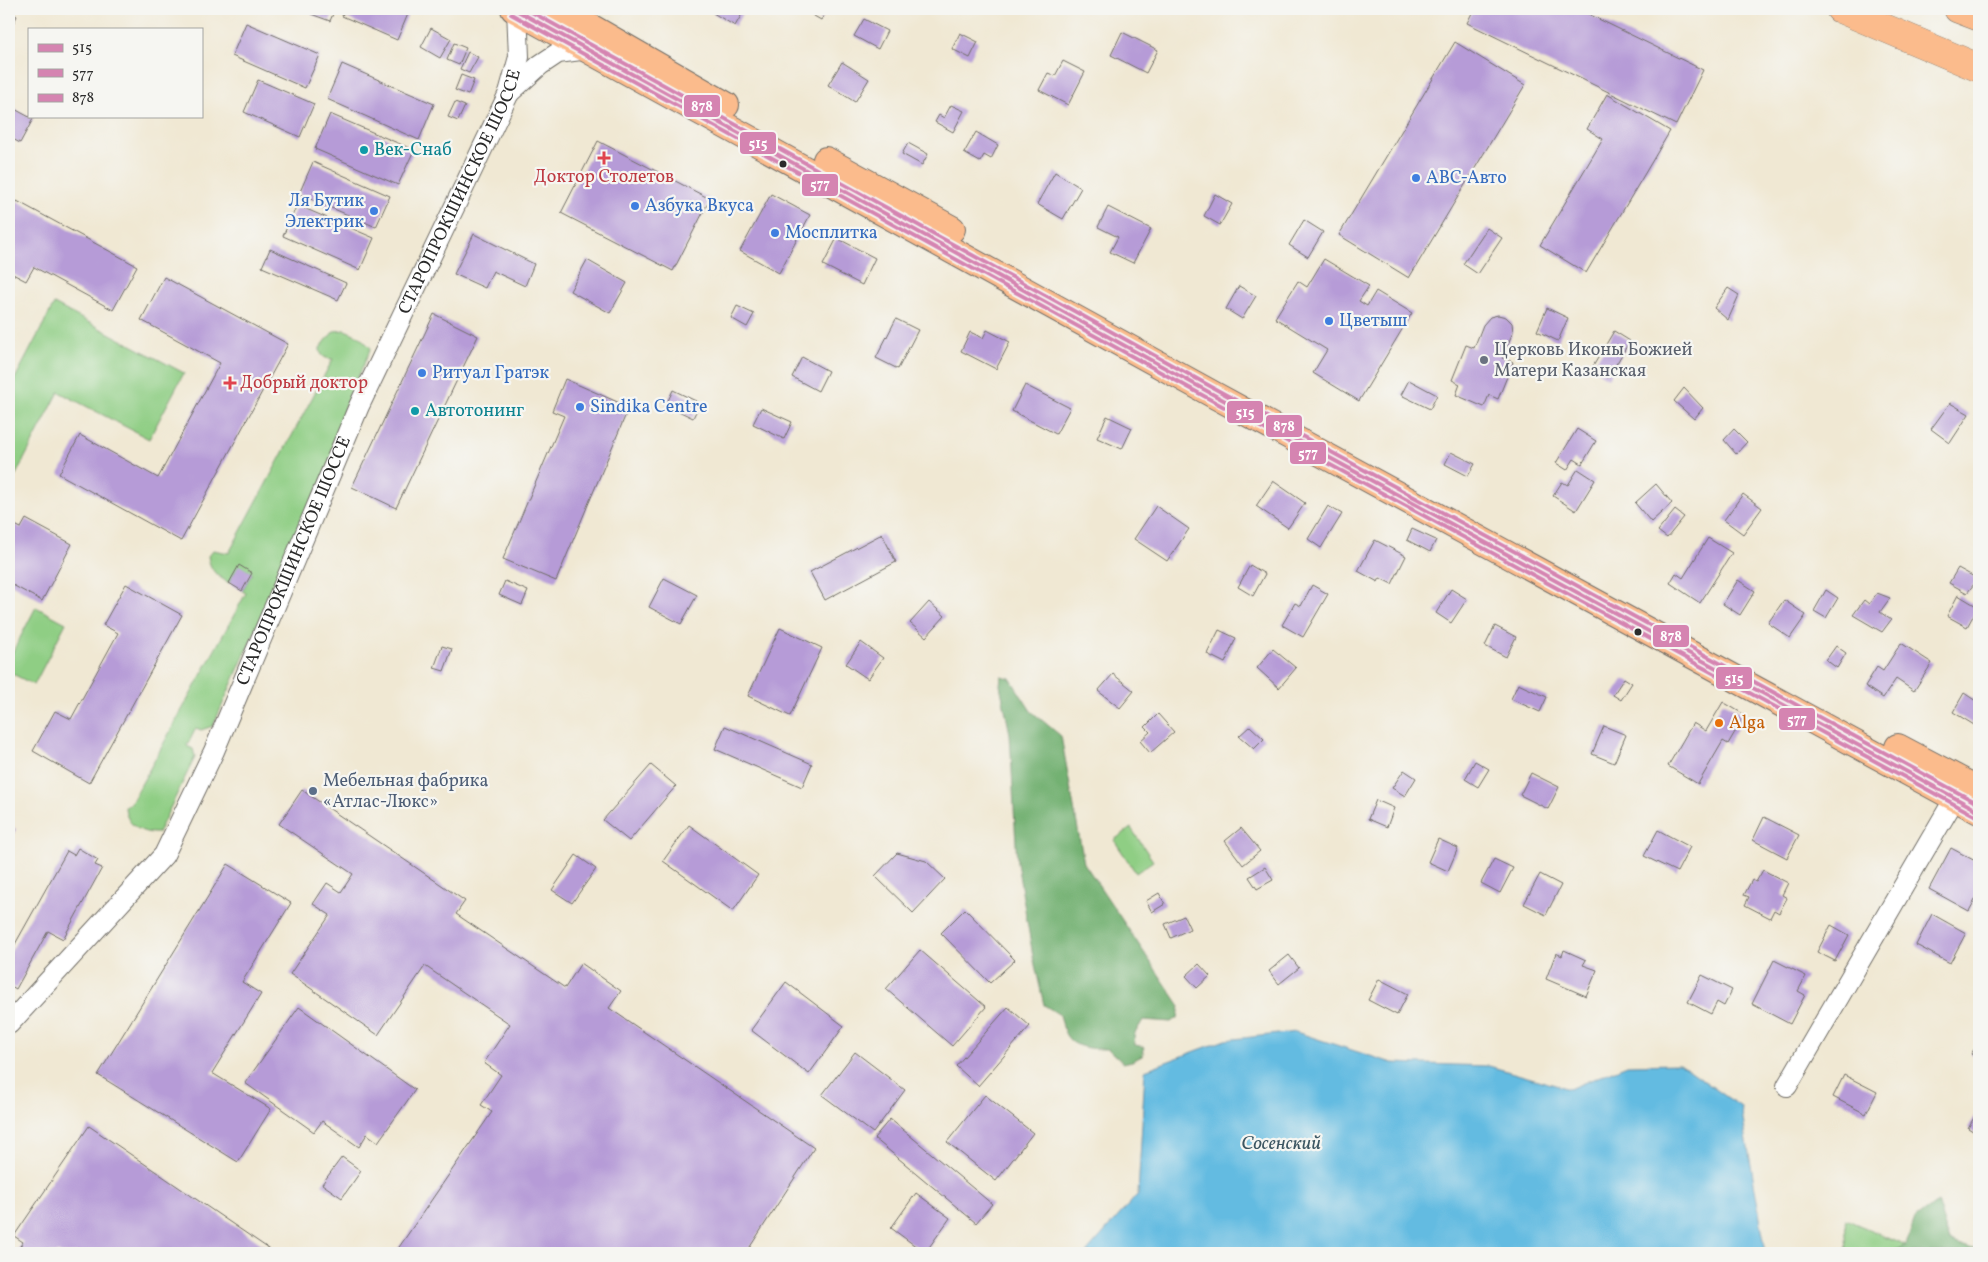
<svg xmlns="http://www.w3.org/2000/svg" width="1988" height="1262" font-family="Vollkorn,serif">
	<rect width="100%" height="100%" fill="#f6f6f2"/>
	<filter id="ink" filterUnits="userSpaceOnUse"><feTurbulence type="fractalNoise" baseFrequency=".02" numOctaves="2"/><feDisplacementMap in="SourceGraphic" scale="10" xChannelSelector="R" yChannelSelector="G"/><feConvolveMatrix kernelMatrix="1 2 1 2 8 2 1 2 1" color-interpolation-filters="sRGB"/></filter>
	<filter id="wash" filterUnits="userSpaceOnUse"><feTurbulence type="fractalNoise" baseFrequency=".0096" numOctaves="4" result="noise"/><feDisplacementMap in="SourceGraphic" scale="20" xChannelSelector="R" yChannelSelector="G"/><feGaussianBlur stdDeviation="1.12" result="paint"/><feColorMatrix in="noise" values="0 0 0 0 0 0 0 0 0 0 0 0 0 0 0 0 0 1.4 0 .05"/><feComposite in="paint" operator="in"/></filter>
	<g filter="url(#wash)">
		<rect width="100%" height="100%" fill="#f0e8d3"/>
		<path fill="#8fce84" stroke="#5d7c58" d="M54,304L184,373L149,439L59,392L9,488V390Z
			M345,330L359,336L371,348L343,411L346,426L213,726L201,730L196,728L187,746L193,749L195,757L158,833C141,834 126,825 125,807L131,803L246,593L242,591L252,573L239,566L229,583C217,576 210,571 208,556L213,550L229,553L333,359C325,359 320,356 320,348L334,331Z
			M36,607L66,623L34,685L9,672V659Z
			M1131,828L1153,861L1136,873L1114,840Z
			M1845,1219L1906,1245L1890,1253H1847Z"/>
		<path fill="#73b172" stroke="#4f6e4e" d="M1001,676L1010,678L1031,711L1061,736L1084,863L1180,1006L1178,1017L1171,1022L1143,1020L1134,1035L1135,1045L1145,1047L1142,1056L1132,1061L1123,1063L1108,1049C1094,1049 1074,1049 1066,1035C1063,1030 1062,1021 1060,1015L1044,1005L1033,956L1017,863L1010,734L1000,685Z
			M1937,1202L1949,1241L1979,1251V1253H1890L1906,1245L1915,1219Z"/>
		<path fill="#64bbe1" stroke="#487386" d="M1296,1032L1392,1063L1489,1066L1569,1089L1627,1065L1680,1064L1741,1107L1766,1253H1086L1138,1194L1145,1070L1225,1040Z"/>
		<g id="blocks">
			<path fill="#b69bd7" d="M313,9H335L330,21L311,14Z
				M345,9H396L408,14L397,40L342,16Z
				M716,9H733L742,14L735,26L713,13Z
				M802,9H828L821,20Z
				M1474,9H1578L1703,70L1676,125L1467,23Z
				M9,11L17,16L9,32Z
				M864,19L887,31L878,49L854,36Z
				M246,23L320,55L305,88L232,56Z
				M431,28L451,39L440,58L421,47Z
				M1122,32L1158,50L1146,73L1111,55Z
				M960,33L978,42L970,58L952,49Z
				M1455,42L1525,85L1409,278L1339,235Z
				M454,43L466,48L459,65L447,60Z
				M468,52L478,57L469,73L460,69Z
				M1063,61L1085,72L1068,105L1039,90L1048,73L1055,76Z
				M842,62L869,79L855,102L828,85Z
				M342,64L434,104L419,140L327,99Z
				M461,75L474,80L468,95L455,90Z
				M258,80L314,104L300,137L244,112Z
				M1607,94L1670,131L1586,273L1540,245L1603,139L1587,129Z
				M455,102L465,106L458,121L448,117Z
				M951,105L964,111L953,132L935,122L939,115L944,118Z
				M9,106L33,119L20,143L9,137Z
				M330,114L414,150L398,185L315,149Z
				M976,132L998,145L991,159L984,155L980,162L964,153Z
				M598,141L710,199L673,271L561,213Z
				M908,143L928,154L922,165L902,154Z
				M313,162L390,196L376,227L299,194Z
				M1055,172L1081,188L1063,219L1037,204Z
				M771,194L810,215L779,273L740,251Z
				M1215,194L1232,204L1220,225L1204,216Z
				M17,201L137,266L113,310L34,267L26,281L9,272V216Z
				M297,205L374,238L360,270L283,236Z
				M1108,207L1151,229L1133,263L1110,252L1118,237L1098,227Z
				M1304,220L1323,232L1308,257L1289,245Z
				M1487,228L1502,238L1478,274L1463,264Z
				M474,234L534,264L525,286L493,271L485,288L454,274Z
				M837,238L875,258L862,285L823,265Z
				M270,249L346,283L338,300L262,267Z
				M1324,259L1369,286L1359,301L1367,306L1376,291L1412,313L1359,401L1313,373L1327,350L1275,318L1298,281L1307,287Z
				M587,260L627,283L610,313L570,291Z
				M164,277L288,344L181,541L59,474L80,435L158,478L220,363L141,320Z
				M1239,286L1256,296L1242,319L1226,309Z
				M1728,288L1739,295L1728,320L1714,308Z
				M737,306L754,314L747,327L731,318Z
				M1547,308L1568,318L1558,341L1537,331Z
				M434,314L478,336L396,508L352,487Z
				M1498,315L1506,317L1512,323L1513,332L1502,358L1513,362L1498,399L1489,395L1484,407L1456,395L1460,384L1452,380L1466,345L1474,348L1483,325L1490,317Z
				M896,319L918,330L898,369L876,358Z
				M987,330L1010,342L996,369L961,351L970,332L983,338Z
				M1614,331L1630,341L1608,378L1592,368Z
				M802,357L828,371L818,391L792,377Z
				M565,379L629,407L556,581L503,559L564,416L552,411Z
				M1409,380L1437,395L1430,409L1401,395Z
				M1025,385L1070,408L1056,434L1012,411Z
				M1684,388L1703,408L1694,419L1674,401Z
				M673,390L700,403L693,418L666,405Z
				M1950,403L1969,414L1950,443L1931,429Z
				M761,408L792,422L784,439L753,424Z
				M1107,416L1132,428L1122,449L1097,438Z
				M1577,429L1596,441L1582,464L1574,459L1567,470L1556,463Z
				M1734,429L1747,442L1736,454L1724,440Z
				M1451,452L1475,464L1468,476L1445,464Z
				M1578,469L1595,480L1576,511L1553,496L1562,482L1568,485Z
				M1273,481L1305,503L1288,528L1256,506Z
				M1656,484L1672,503L1651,522L1635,503Z
				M1743,494L1762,508L1743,534L1724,520Z
				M1156,506L1189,529L1167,561L1134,539Z
				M1328,506L1342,514L1321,548L1308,539Z
				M1675,510L1684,517L1667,538L1658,531Z
				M26,519L72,544L42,601L9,583V522L21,528Z
				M1412,529L1436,540L1430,552L1407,540Z
				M882,534L896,562L825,600L810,572Z
				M1708,538L1732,553L1700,603L1670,583L1676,573L1683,578Z
				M1375,540L1406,556L1392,584L1380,578L1378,582L1358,571Z
				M239,565L252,573L242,591L229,583Z
				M1250,565L1265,574L1253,596L1238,587Z
				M1958,568L1978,579L1967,593L1949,583Z
				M664,578L697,595L681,624L649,607Z
				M1738,580L1755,591L1740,615L1723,604Z
				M505,581L528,591L522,605L499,595Z
				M126,584L182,615L89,783L33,751L55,711L71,719L118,633L103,625Z
				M1312,585L1328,594L1303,637L1282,625L1295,603L1301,606Z
				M1451,589L1467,599L1451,623L1436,613Z
				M1826,590L1838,598L1826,618L1814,611Z
				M1877,593L1890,598L1880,612L1891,620L1882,632L1853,615L1864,600L1869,604Z
				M1958,595L1978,607L1967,627L1947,616Z
				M1784,600L1806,615L1790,638L1768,623Z
				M929,602L945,616L926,637L910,623Z
				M1495,626L1516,637L1506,657L1485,646Z
				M780,628L822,648L790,716L748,696Z
				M1219,630L1236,638L1225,663L1207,654Z
				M861,642L883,658L868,679L846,664Z
				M1901,643L1932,663L1914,691L1896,679L1883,698L1865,686L1877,667L1883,671Z
				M442,646L452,649L444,671L434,668Z
				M1836,646L1846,653L1837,668L1826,660Z
				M1273,649L1296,668L1279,688L1257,668Z
				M1113,674L1134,691L1120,708L1098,691Z
				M1624,678L1632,683L1621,700L1613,695Z
				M1518,684L1547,697L1540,712L1511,699Z
				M1964,693L1979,703V728L1953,712Z
				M1723,702L1745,715L1728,744L1723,741L1698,784L1668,766L1693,723L1706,731Z
				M1158,714L1174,732L1150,753L1140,741L1150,732L1145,727Z
				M725,726L812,764L802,787L715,749Z
				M1250,726L1264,739L1254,749L1239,736Z
				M1604,726L1626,735L1614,763L1592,754Z
				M1475,761L1489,769L1478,787L1465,779Z
				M651,765L676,786L629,841L603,820Z
				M1404,770L1416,778L1405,796L1392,788Z
				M1531,773L1559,787L1548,809L1520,795Z
				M302,790L465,901L456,914L565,988L581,963L621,991L609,1008L814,1148L746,1253H395L492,1112L481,1105L501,1075L484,1063L510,1024L425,966L378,1035L290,974L330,915L313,904L327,883L341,892L353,874L279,824Z
				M1376,800L1394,808L1387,827L1368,819Z
				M1764,817L1799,835L1787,858L1753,840Z
				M9,825L16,829L9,843Z
				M689,825L758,875L733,911L663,861Z
				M1241,828L1260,851L1243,865L1225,841Z
				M1658,830L1690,847L1677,872L1644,856Z
				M1438,839L1458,848L1448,871L1428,862Z
				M78,848L98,860L95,865L102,868L63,939L48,931L16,989L11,986L9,990V955L67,851L74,855Z
				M1951,848L1979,863V893L1969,911L1929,889Z
				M897,853L926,861L945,879L913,913L875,876Z
				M576,855L596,869L572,903L552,890Z
				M1494,859L1513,868L1500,893L1481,883Z
				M228,864L291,903L242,982L261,994L212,1073L271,1109L238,1162L98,1075Z
				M1265,867L1273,880L1257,889L1249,877Z
				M1763,870L1788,883L1782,895L1787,898L1779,913L1774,910L1770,918L1745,905L1749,897L1744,895L1752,880L1756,882Z
				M1540,874L1561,885L1546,915L1524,904Z
				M1159,893L1165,904L1152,912L1146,901Z
				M965,909L1015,960L990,983L941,933Z
				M1932,914L1966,933L1950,963L1916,945Z
				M1184,916L1190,929L1171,938L1165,924Z
				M1831,925L1849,935L1835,961L1817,952Z
				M920,950L986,1007L952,1046L886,989Z
				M1564,950L1586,960L1583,965L1597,970L1586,996L1546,979L1556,953L1562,956Z
				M1289,955L1299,968L1279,984L1269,971Z
				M1774,960L1806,976L1798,991L1805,995L1790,1024L1752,1004Z
				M1199,964L1210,976L1197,988L1186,976Z
				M1702,975L1732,990L1724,1006L1717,1002L1711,1014L1688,1002Z
				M1379,979L1408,994L1397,1015L1368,1000Z
				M786,982L844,1026L809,1074L751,1030Z
				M299,1007L415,1090L378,1142L367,1134L359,1147L322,1121L314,1132L245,1083Z
				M1008,1007L1030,1026L978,1086L956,1066Z
				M1979,1042V1060L1971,1054Z
				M855,1052L905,1090L873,1133L822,1095Z
				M1844,1075L1877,1092L1866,1114L1833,1097Z
				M985,1095L1033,1133L996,1181L947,1142Z
				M1979,1109V1135L1968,1128Z
				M890,1119L992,1204L976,1223L874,1138Z
				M89,1126L275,1253H15L23,1242L14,1236Z
				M342,1157L361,1171L342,1198L322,1184Z
				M916,1193L950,1218L925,1253L891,1228Z"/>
		</g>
	</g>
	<g filter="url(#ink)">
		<use href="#blocks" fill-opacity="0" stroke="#706d66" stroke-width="1"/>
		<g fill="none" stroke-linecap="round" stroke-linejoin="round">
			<g stroke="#706d66" stroke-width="22">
				<g id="minor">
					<path d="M509,93L540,65L558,53L588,49"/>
					<path id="s1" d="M9,1024L164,855L214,751L359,406L509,93L519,57L517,9"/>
					<path d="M1787,1086L1955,798"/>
				</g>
			</g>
			<g stroke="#706d66" stroke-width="28">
				<path id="major" d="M514,9L1216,396L1979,811
					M559,9L726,105
					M826,160L952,229
					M1898,747L1979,790"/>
			</g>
			<g stroke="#706d66" stroke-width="29">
				<path id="highway" d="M1840,9L1979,68
					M1958,9L1979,17"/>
			</g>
			<use href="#minor" stroke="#fff" stroke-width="20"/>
			<use href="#major" stroke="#fbbb8c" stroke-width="26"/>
			<use href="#highway" stroke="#fbbb8c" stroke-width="28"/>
			<g stroke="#f6f6f2" stroke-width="8">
				<path id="bus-1" d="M514,9L1216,396L1979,811"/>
			</g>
			<g stroke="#f6f6f2" stroke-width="8">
				<path id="bus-2" d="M511,14L1213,401L1976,816"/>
			</g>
			<g stroke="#f6f6f2" stroke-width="8">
				<path id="bus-3" d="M526,9L1219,391L1979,804"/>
			</g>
			<use href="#bus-1" stroke="#d584b1" stroke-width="4"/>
			<use href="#bus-2" stroke="#d584b1" stroke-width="4"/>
			<use href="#bus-3" stroke="#d584b1" stroke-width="4"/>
		</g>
	</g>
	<g fill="#0f9aa8" stroke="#f6f6f2" stroke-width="2">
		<circle cx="364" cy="150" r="5"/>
		<circle cx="415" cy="411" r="5"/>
	</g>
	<g fill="#e0444e" stroke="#f6f6f2" stroke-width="2">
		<path d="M601.5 150.5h5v5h5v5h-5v5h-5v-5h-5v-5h5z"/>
		<path d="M227.5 375.5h5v5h5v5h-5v5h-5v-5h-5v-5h5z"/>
	</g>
	<g fill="#2b2b2b" stroke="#f6f6f2" stroke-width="2">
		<circle cx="783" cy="164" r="4.5"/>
		<circle cx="1638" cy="632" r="4.5"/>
	</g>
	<g fill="#3f7fe0" stroke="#f6f6f2" stroke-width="2">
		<circle cx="1416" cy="178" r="5"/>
		<circle cx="635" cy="206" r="5"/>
		<circle cx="374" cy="211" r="5"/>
		<circle cx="775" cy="233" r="5"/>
		<circle cx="1329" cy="321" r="5"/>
		<circle cx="422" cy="373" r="5"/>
		<circle cx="580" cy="407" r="5"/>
	</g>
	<circle fill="#6b7280" stroke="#f6f6f2" stroke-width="2" cx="1484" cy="360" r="5"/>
	<circle fill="#e8710a" stroke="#f6f6f2" stroke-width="2" cx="1719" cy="723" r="5"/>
	<circle fill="#5c6f8a" stroke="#f6f6f2" stroke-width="2" cx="313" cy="791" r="5"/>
	<g text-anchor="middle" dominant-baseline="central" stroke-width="4.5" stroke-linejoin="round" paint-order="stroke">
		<g font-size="18" fill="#0d838f" stroke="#f6f6f2" text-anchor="start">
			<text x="374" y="150">Век-Снаб</text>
			<text x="425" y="411">Автотонинг</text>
		</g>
		<g font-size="18" fill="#be3a42" stroke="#f6f6f2">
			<text x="604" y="177">Доктор Столетов</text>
			<text x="240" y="383" text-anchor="start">Добрый доктор</text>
		</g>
		<g font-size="18" fill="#366cbe" stroke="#f6f6f2" text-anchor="start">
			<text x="1426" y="178">АВС-Авто</text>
			<text x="364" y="201" text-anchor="end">Ля Бутик<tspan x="364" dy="21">Электрик</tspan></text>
			<text x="645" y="206">Азбука Вкуса</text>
			<text x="785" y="233">Мосплитка</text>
			<text x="1339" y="321">Цветыш</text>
			<text x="432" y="373">Ритуал Гратэк</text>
			<text x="590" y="407">Sindika Centre</text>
		</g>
		<g font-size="18" fill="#2b2b2b" stroke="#f6f6f2">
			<text stroke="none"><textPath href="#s1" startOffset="956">СТАРОПРОКШИНСКОЕ ШОССЕ</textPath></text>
			<text stroke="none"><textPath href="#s1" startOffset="551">СТАРОПРОКШИНСКОЕ ШОССЕ</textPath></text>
		</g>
		<g font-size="18" fill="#5b616d" stroke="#f6f6f2" text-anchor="start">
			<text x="1494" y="350">Церковь Иконы Божией<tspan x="1494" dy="21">Матери Казанская</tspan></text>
		</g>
		<g font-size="18" fill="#c56008" stroke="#f6f6f2" text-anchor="start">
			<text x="1729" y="723">Alga</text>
		</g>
		<g font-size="18" fill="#4e5e75" stroke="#f6f6f2" text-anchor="start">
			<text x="323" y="781">Мебельная фабрика<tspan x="323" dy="21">«Атлас-Люкс»</tspan></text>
		</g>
		<g font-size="19" font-style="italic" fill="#3c5662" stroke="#f6f6f2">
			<text x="1281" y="1144">Сосенский</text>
		</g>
	</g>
	<g stroke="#f6f6f2" stroke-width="2">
		<rect x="683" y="94" width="38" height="24" rx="5" fill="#d584b1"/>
		<rect x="739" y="131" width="38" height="24" rx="5" fill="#d584b1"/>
		<rect x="801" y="173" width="38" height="24" rx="5" fill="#d584b1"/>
		<rect x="1226" y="400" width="38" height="24" rx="5" fill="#d584b1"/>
		<rect x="1265" y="414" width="38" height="24" rx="5" fill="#d584b1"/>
		<rect x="1289" y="441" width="38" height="24" rx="5" fill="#d584b1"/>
		<rect x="1652" y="624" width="38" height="24" rx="5" fill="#d584b1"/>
		<rect x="1715" y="666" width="38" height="24" rx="5" fill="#d584b1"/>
		<rect x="1778" y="707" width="38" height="24" rx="5" fill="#d584b1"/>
	</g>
	<g font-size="14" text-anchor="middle" font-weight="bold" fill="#fff">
		<text x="702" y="111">878</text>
		<text x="758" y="148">515</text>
		<text x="820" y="189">577</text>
		<text x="1245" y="417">515</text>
		<text x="1284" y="431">878</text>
		<text x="1308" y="458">577</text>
		<text x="1671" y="641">878</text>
		<text x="1734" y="683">515</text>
		<text x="1797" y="724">577</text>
	</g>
	<rect width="1988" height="1262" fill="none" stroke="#f6f6f2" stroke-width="30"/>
	<rect x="28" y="28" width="175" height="90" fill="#f6f6f2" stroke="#a5a5a2"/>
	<rect x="38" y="44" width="25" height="8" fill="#d584b1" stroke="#a5a5a2"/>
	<text x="72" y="52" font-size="15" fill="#2b2b2b">515</text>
	<rect x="38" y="69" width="25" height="8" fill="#d584b1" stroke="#a5a5a2"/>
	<text x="72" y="78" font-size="15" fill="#2b2b2b">577</text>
	<rect x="38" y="94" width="25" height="8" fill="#d584b1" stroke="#a5a5a2"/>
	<text x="72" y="102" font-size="15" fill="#2b2b2b">878</text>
</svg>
